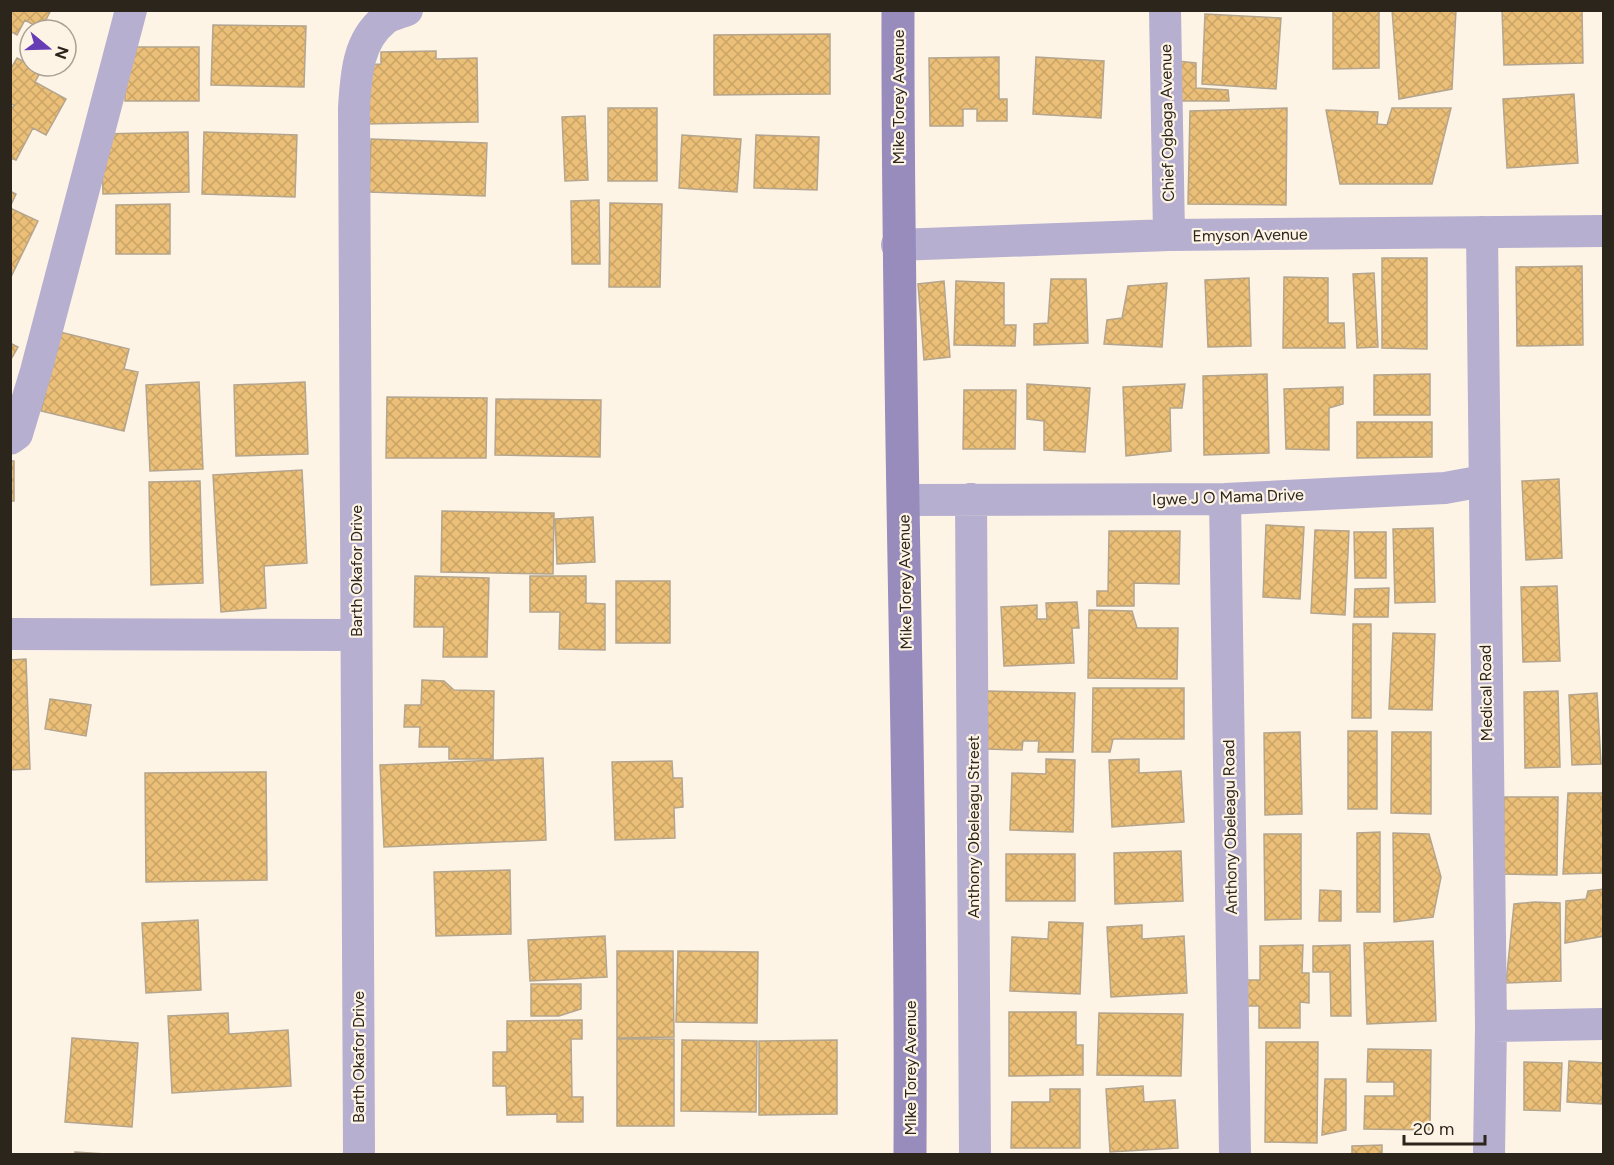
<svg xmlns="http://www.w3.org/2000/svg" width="1614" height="1165" font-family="Figtree,sans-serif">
	<defs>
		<pattern id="building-cross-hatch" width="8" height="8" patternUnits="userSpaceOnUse" patternTransform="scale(1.5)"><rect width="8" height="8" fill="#ebbf77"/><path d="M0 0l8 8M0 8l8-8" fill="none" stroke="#caa466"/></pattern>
	</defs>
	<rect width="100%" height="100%" fill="#fef4e6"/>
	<path fill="url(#building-cross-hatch)" stroke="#b4a58e" stroke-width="1.5" d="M10,10H51L41,29L25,20L17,35L10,31Z
		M1333,10H1379V68L1333,69Z
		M1392,10H1456L1452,89L1399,99Z
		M1502,10H1582L1583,63L1504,65Z
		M1205,14L1281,18L1276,89L1202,84Z
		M213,25L306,26L304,87L211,85Z
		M830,34V94L714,95V35Z
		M125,47H199V101H125Z
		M436,51V59L477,58L478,122L365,124L364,65L381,64V52Z
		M999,57V99H1007V121H977V109H963V126H930L929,58Z
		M1036,57L1104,61L1101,118L1033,114Z
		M17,58L41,71L35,82L66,99L46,135L33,128L16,160L10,158V111L14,105L10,103V70Z
		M1177,61L1196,63V88L1228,90L1229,101H1177Z
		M1574,94L1578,163L1507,168L1503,99Z
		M608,108H657V181H608Z
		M1287,108L1286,205L1188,204L1190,111Z
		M1392,108H1451L1432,184H1340L1326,110L1378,112L1377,124L1387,125Z
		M585,116L588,180L565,181L562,117Z
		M188,132L189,192L103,194L101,134Z
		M204,132L297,135L295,197L202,194Z
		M682,135L741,139L737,192L679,188Z
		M756,135L819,137L817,190L754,188Z
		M371,139L487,143L485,196L369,192Z
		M10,191L16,194L10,207Z
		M599,200L600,264H572L571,201Z
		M610,203L662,204L660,287H609Z
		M170,204V254H116V205Z
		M10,208L38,221L10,279Z
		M1382,258H1427V349L1382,348Z
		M1582,266L1583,345L1517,346L1516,267Z
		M1374,273L1378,347L1357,348L1353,274Z
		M1284,277L1328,278V323H1344L1345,348H1283Z
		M1249,278L1251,346L1208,347L1205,280Z
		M1051,279H1086L1088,343L1034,345V324L1048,323Z
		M944,281L950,357L924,360L918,284Z
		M956,281L1004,283V325H1016L1015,346L954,345Z
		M1167,283L1162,347L1104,344L1107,320L1122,318L1128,286Z
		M60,332L129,349L124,369L138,372L124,431L41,411Z
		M10,343L18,347L10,361Z
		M1267,374L1269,453L1204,455L1203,376Z
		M1430,374V415H1374V375Z
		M199,382L203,469L150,471L146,385Z
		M305,382L308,454L236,456L234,385Z
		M1027,384L1090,388L1085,452L1044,450V421L1027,419Z
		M1185,384L1182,408H1170L1171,451L1126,456L1123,387Z
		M1343,387V404L1329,408V450L1286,449L1284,389Z
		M964,390H1016L1015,449H963Z
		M387,397L487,398L486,458H386Z
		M496,399L601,400L600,457L495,455Z
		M1357,422H1432V457L1357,458Z
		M10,461H14V501H10Z
		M302,470L307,563L264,566L266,608L221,612L213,475Z
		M1559,479L1562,558L1526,560L1522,481Z
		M200,481L203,583L151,585L149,482Z
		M442,511L554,513L553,574L441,572Z
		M593,517L595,562L557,564L555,519Z
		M1266,525L1304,527L1300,599L1263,597Z
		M1433,528L1435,602L1395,603L1393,529Z
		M1315,530L1349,531L1345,615L1311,613Z
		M1109,531H1180L1179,584L1134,583V606H1097V591H1108Z
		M1354,532H1386V578H1355Z
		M415,576L489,578L487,657H443L444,627H414Z
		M530,576H586V603L605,604V650L559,649L560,612H530Z
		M616,581H670V643H616Z
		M1557,586L1560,661L1523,662L1521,587Z
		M1389,588L1388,617H1354L1355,589Z
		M1077,602L1079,628H1072L1074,663L1004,666L1001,607L1037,605V619H1047L1046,603Z
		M1089,610L1132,611L1137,628H1178L1177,679L1088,678Z
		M1353,624H1371V718H1352Z
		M1393,633L1435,634L1432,710L1389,709Z
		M26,659L30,769L10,770V660Z
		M422,680L444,681L454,690L494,691L493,759H449V747H419L420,727H404L405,705H421Z
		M1093,688H1184V739H1113L1110,752H1092Z
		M987,691L1075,693L1073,752H1038L1039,741H1023L1022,750L986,749Z
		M1558,691L1560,767L1525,768L1524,692Z
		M1597,693L1601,764L1572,765L1569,695Z
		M50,699L91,705L86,736L45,729Z
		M1348,731H1377V809H1348Z
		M1300,732L1302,814L1265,815L1264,733Z
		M1392,732H1431V814L1391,813Z
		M543,758L546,840L384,847L380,765Z
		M1046,759L1075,760L1073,832L1010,830L1012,773L1046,774Z
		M1139,759V773L1181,771L1184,822L1112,827L1109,760Z
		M672,761L673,778H682L683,807L674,808L675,838L615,840L612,762Z
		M266,772L267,880L146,882L145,773Z
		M1568,793H1604V873L1563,874Z
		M1504,797H1558L1557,875L1502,874Z
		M1380,832V912H1357V833Z
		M1393,833L1429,834L1441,877L1433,917L1394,922Z
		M1264,834H1301V919L1265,920Z
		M1181,851L1183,901L1115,904L1114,853Z
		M1006,854H1075V901H1006Z
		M510,870L511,934L436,936L434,872Z
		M1604,889V936L1565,943L1566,901L1586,899L1588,891Z
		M1320,890L1341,891V921H1319Z
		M1535,902L1560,903L1561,981L1506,983L1514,904Z
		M198,920L201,990L146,993L142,923Z
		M1049,922L1083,923L1080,994L1010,991L1012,937L1048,939Z
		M1142,925V939L1184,936L1187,993L1111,997L1107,927Z
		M605,936L607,977L530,981L528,940Z
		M1433,941L1436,1021L1367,1024L1364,943Z
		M1303,945L1302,973H1309V1003L1300,1002V1028H1259V1006H1245V980H1260V946Z
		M1350,945L1351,1016H1331L1330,972H1313V946Z
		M617,951H673L674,1037L617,1038Z
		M678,951L758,952L757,1023L676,1022Z
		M531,984H581V1009L559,1016H531Z
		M1009,1012H1076V1045H1083V1075L1009,1076Z
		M228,1013L229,1034L288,1030L291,1086L172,1093L168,1016Z
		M1099,1013L1183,1014L1181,1076L1097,1075Z
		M582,1020V1039H571L572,1097H583V1122H557V1114L507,1115L506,1086H493V1052H507V1021Z
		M72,1038L138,1043L132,1127L65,1122Z
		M617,1039H674V1126H617Z
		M682,1040L757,1041L756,1112L681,1111Z
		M837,1040V1114L759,1115V1041Z
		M1266,1042H1318L1317,1143L1265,1142Z
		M1368,1049L1431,1050L1430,1130L1364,1129L1365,1096H1394V1082H1367Z
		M1569,1061L1604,1063L1602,1104L1567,1102Z
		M1524,1062L1562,1063L1560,1111L1524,1110Z
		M1325,1079H1346V1130L1322,1135Z
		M1143,1086L1144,1102L1175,1100L1178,1148L1110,1152L1106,1089Z
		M1050,1089H1080V1148H1011L1012,1102H1050Z
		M1382,1145V1154H1352V1146Z
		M75,1152L106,1154H75Z"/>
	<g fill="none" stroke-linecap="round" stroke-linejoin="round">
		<path stroke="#b6afcf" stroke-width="32" d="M1165,10L1169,235
			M1482,232L1491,1026L1489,1154
			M897,245L1169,235L1604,231
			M10,439L17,434L36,371L131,10
			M971,499L975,1154
			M1225,499L1235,1154
			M903,500L1225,499L1445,488L1483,481
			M10,634L356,635
			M1491,1026L1604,1024
			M359,1154L354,108C356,78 357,41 384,20C390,15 400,13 407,10"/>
		<path stroke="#978cbc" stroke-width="33" d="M898,10C897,392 912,773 910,1154"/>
	</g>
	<g text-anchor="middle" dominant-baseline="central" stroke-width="4.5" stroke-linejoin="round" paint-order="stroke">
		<g font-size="16" fill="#2b251c" stroke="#fef4e6">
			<text transform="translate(898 97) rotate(-90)">Mike Torey Avenue</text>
			<text transform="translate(1167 123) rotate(-91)">Chief Ogbaga Avenue</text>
			<text transform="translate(1250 235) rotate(-1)">Emyson Avenue</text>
			<text transform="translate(1228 497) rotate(-2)">Igwe J O Mama Drive</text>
			<text transform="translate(356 571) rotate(-90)">Barth Okafor Drive</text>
			<text transform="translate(905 582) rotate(-91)">Mike Torey Avenue</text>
			<text transform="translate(1486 693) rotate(-91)">Medical Road</text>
			<text transform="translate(973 827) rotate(-90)">Anthony Obeleagu Street</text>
			<text transform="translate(1230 827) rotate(-91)">Anthony Obeleagu Road</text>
			<text transform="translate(358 1057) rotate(-90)">Barth Okafor Drive</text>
			<text transform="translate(910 1068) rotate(-90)">Mike Torey Avenue</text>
		</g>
	</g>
	<rect width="1614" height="1165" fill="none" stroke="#2b251c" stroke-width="24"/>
	<g transform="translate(48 48) rotate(109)"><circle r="28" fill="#fef4e6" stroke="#aaa195" stroke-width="1.5"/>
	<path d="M0-4.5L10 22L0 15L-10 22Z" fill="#673db5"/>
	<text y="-9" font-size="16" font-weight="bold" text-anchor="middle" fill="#2b251c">N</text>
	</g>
	<path d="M1404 1135v9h81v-9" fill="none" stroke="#2b251c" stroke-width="3"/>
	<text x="1413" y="1135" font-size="18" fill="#2b251c" stroke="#fef4e6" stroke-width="4.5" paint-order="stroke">20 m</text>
</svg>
